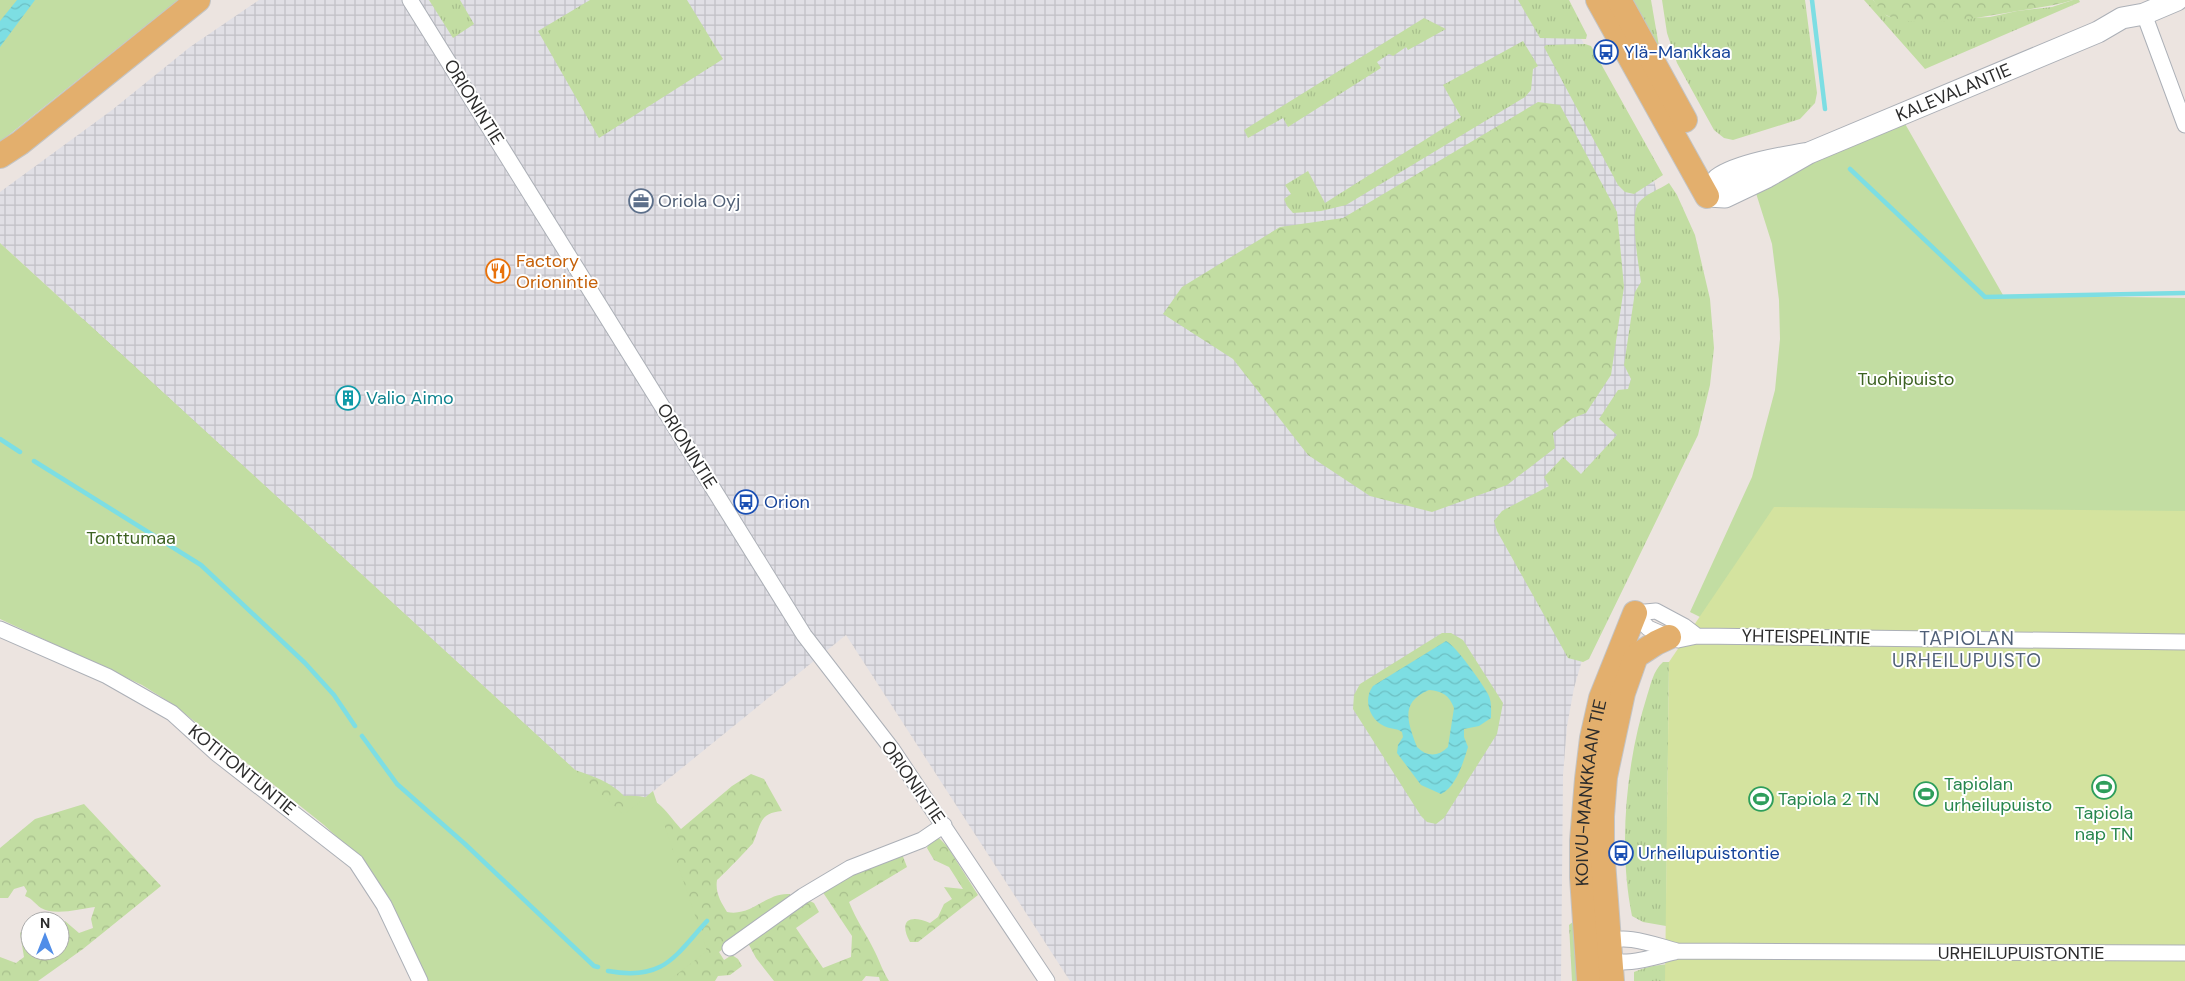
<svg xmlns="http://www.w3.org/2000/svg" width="2185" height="981" font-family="'DM Sans',sans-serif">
	<defs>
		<pattern id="industrial-grid" width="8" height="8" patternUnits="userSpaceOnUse" patternTransform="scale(1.25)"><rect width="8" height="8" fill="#e0dfe5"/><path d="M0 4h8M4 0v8" fill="none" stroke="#c0c0c5"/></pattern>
		<pattern id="grass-tufts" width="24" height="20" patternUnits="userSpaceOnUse" patternTransform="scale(1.25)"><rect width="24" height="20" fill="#c2dda2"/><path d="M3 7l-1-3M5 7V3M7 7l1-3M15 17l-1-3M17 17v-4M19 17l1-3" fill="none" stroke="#a7be8c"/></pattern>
		<pattern id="forest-crowns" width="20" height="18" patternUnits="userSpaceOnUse" patternTransform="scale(1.25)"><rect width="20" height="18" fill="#c2dda2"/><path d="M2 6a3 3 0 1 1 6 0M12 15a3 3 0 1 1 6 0" fill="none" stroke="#a7be8c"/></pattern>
		<pattern id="water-waves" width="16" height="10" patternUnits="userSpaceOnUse" patternTransform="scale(1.25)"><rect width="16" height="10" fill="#7ddee3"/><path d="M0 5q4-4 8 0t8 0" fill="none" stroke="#6cbfc3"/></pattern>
	</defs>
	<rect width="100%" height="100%" fill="#ece4e0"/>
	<path fill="url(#industrial-grid)" d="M259,0H1561L1653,177L1665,225L1587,643L1574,688L1567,726L1563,775L1561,981H1070L846,635L624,815L0,243V192L112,110L190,47Z"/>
	<path fill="url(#grass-tufts)" d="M429,0H460L474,24L453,38Z
		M590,0H687L723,59L599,138L538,31Z
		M1518,0H1569L1587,35L1586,39L1540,38Z
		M1627,0H1651L1661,58Z
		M1662,0H1805L1817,93L1815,103L1800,119L1733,140L1724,138L1714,130L1677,63L1667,33Z
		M1864,0H1873L1887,16L1917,21L1990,17L2017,11L2052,7L2073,0H2079L2080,2L1925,69Z
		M1424,18L1446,29L1408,50L1406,47L1393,56L1389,54L1377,62L1381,68L1288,127L1283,118L1248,138L1244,130Z
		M1523,41L1538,66L1533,69L1531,90L1525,97L1346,205L1321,211L1293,213L1287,206L1284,199L1291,194L1285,185L1308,171L1325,203L1461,117L1443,85Z
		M1585,44L1591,46L1663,175L1634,194L1625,192L1618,185L1544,47L1546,45Z
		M1669,183L1677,195L1695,235L1710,299L1714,348L1710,385L1698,435L1589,659L1583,662L1568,658L1497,531L1494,521L1502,511L1549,486L1544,477L1563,457L1581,474L1617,435L1599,419L1618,390L1628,389L1631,379L1624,365L1635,292L1641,282C1639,266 1629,214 1639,202C1646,194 1660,189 1669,183Z
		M1663,662H1669L1666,926L1643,922L1632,916C1618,847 1626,762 1647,696C1651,684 1653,671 1663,662Z
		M1574,921L1582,981H1572L1569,925Z
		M1712,964L1683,981H1634V972C1658,961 1686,964 1712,964Z"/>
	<path fill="url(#forest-crowns)" d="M1873,0H2073C2054,6 2036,8 2017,11C1980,17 1924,30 1888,16C1882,14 1877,5 1873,0Z
		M1538,102L1560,105L1617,212L1624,287L1611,375L1586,413L1573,418L1553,433L1555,448L1507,485L1432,512L1370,496L1308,455L1233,359L1163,314L1182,287L1280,227L1343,218Z
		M66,316L83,319L575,770C593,776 611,782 624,796C657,794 661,806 681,829L732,786L751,774L764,779L782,811C758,813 761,826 753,843C751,846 720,878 717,880C715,893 721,902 727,912C752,917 766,892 790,894V897L719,952L724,960L732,955L738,959L742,966L730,975L718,976L715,981H643L628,828Z
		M84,804L161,886L83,949L38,981H0V957L16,963L24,957L20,933L26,927H30V951H60V925L65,921L79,933L93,928L91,919L95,907C80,909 55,916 41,908C35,904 33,899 25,896L27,891L24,886L14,889L8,898H0V848L35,819Z
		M938,837L947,846L978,895L918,942H910C898,920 910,914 930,923L938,917L944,904L952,899L944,887L963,889L949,867L934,860L927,848L931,840Z
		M902,854L907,867L849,902C856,920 867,935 875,952C880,962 883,972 889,981H880L879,977L866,976L862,981H774L756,958L748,943L808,900L814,903L819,912L796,928L823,968L851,957L852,936L822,891L851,875Z"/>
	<path fill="#c2dda2" d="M0,0H178L0,142Z
		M1904,122L2003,295L2185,298V511L1702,618L1690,612L1752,477L1775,390L1780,339L1779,300L1772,244L1755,190L1808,163L1823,159Z
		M0,243L624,815L653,791L707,951L668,981H428L390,899L363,861L324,825L174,705L142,685L0,619Z
		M1442,633H1451L1463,640L1503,703L1497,734L1444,818L1436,824L1427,822L1421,816L1353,709L1354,695L1360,684Z"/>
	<path fill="#d4e39f" d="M1774,507L2185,511V981H1665L1669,662Z"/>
	<path fill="url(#water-waves)" fill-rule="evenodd" d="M17,0H35L0,47V21Z
		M1446,641C1456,646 1482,683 1488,694C1492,701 1491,711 1491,718L1479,726L1464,729V737L1468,747C1463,763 1456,787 1441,794L1421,785L1397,753L1398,745L1403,737L1402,732C1397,728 1390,729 1384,726C1369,719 1363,699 1373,686ZM1429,690C1442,691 1449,695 1454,708L1448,747C1438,757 1427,757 1417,747C1408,722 1399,703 1429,690Z"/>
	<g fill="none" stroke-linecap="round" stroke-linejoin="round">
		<path stroke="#7ddee3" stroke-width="4.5" d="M1812,0L1825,109
			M1850,169L1985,297L2184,293
			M0,439L20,452
			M34,461L201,565L305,663L334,695L355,726
			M362,736L397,784L465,844L594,966L598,967
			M608,971C664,981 674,957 707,921"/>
		<g stroke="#acb0b7" stroke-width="17">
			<path id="street" d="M410,0L804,635L892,749L1047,981
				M2144,14L2185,125
				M1635,613L1648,628L1669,637L1678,640L1697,636L2185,642
				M1635,613L1656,611L1684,626L1697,636
				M0,629L107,676L172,713L216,753L356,862L384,905L420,981
				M1602,944C1624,932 1654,945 1677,951L2185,953
				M730,948L803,896L850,868L922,840L944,825
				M1602,958C1625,968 1652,957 1675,952"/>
		</g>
		<g stroke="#acb0b7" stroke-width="23">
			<g id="secondary">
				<path id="s1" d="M1809,153C1785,157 1737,165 1718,179C1714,183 1710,191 1707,196L1725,197L1767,177L1809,153L2098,32L2122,18L2144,14L2177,0"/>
			</g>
		</g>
		<g stroke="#c4c4c4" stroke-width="26">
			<g id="primary">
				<path d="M1598,0L1707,196"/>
				<path d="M1619,0L1685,120"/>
				<path d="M0,156L20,143L198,0"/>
				<path id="s2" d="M1589,981L1582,877V841L1587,779L1592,738L1601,698L1635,613"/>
				<path d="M1612,981L1602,848V816L1605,777L1623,693L1636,656L1656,643L1669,637"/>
			</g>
		</g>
		<use href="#street" stroke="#fff" stroke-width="15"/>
		<use href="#secondary" stroke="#fff" stroke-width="21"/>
		<use href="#primary" stroke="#e3af6d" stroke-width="24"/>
	</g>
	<defs>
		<g id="bus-ring" transform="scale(1.25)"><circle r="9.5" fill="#fff" stroke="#1a4fb4" stroke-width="1.5"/><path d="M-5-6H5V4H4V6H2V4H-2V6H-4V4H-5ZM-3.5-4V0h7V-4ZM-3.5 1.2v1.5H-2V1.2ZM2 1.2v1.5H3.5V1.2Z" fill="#1a4fb4"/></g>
		<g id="office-ring" transform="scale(1.25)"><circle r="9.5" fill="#fff" stroke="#5c6f8a" stroke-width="1.5"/><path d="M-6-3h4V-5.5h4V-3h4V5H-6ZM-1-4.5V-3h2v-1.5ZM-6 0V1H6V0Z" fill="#5c6f8a"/></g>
		<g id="restaurant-ring" transform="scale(1.25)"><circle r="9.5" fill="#fff" stroke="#e8710a" stroke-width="1.5"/><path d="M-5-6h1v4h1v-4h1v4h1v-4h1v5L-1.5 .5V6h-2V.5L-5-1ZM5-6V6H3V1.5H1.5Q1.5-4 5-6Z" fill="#e8710a"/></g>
		<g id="building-ring" transform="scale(1.25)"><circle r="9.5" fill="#fff" stroke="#0f9aa8" stroke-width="1.5"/><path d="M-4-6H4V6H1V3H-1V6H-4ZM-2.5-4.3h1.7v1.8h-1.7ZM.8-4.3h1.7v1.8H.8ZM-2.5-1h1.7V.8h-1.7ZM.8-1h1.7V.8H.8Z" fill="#0f9aa8"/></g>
		<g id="stadium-ring" transform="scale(1.25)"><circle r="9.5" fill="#fff" stroke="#2e9e5b" stroke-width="1.5"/><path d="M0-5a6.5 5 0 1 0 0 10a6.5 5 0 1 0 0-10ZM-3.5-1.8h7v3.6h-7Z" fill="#2e9e5b"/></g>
	</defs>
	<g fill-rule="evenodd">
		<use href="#bus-ring" x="1606" y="52"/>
		<use href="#office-ring" x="641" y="201"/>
		<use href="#restaurant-ring" x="498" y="271"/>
		<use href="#building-ring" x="348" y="398"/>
		<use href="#bus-ring" x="746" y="502"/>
		<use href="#stadium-ring" x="2104" y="787"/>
		<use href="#stadium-ring" x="1926" y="794"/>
		<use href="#stadium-ring" x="1761" y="799"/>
		<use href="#bus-ring" x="1621" y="853"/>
	</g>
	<g text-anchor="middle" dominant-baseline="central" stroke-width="4" stroke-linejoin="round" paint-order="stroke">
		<g font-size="18" fill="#164399" stroke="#fff" text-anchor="start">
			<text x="1624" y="52">Ylä-Mankkaa</text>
			<text x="764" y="502">Orion</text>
			<text x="1638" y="853">Urheilupuistontie</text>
		</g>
		<g font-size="18" fill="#2c2c2c" stroke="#fff">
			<text stroke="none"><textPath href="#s1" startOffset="385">KALEVALANTIE</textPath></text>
			<text transform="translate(474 102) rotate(58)">ORIONINTIE</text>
			<text transform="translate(687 446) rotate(58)">ORIONINTIE</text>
			<text transform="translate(1806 637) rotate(1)">YHTEISPELINTIE</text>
			<text transform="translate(242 770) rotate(39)">KOTITONTUNTIE</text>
			<text transform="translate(913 782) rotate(55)">ORIONINTIE</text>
			<text stroke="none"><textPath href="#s2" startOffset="189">KOIVU-MANKKAAN TIE</textPath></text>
			<text x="2021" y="953">URHEILUPUISTONTIE</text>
		</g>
		<g font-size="18" fill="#4e5e75" stroke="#fff" text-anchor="start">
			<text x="658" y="201">Oriola Oyj</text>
		</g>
		<g font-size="18" fill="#c56008" stroke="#fff" text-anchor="start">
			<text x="516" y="261">Factory<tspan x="516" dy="21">Orionintie</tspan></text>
		</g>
		<g font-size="18" fill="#3d6222" stroke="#fff">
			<text x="1906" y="379">Tuohipuisto</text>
			<text x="131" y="538">Tonttumaa</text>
		</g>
		<g font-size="18" fill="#0d838f" stroke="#fff" text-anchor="start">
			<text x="366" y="398">Valio Aimo</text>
		</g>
		<g font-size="18" fill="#27864d" stroke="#fff" text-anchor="start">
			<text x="1944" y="784">Tapiolan<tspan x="1944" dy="21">urheilupuisto</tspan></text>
			<text x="1778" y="799">Tapiola 2 TN</text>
			<text x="2104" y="813" text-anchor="middle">Tapiola<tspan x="2104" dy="21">nap TN</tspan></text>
		</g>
		<g font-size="19" letter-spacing="1" fill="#506078" stroke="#fff">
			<text x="1967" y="638">TAPIOLAN<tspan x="1967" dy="22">URHEILUPUISTO</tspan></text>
		</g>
	</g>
	<g transform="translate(45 936)"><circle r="24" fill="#ffffff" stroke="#ababab"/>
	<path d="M0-4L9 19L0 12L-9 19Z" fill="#508de8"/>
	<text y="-8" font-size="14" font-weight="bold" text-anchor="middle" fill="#2c2c2c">N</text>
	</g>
</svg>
